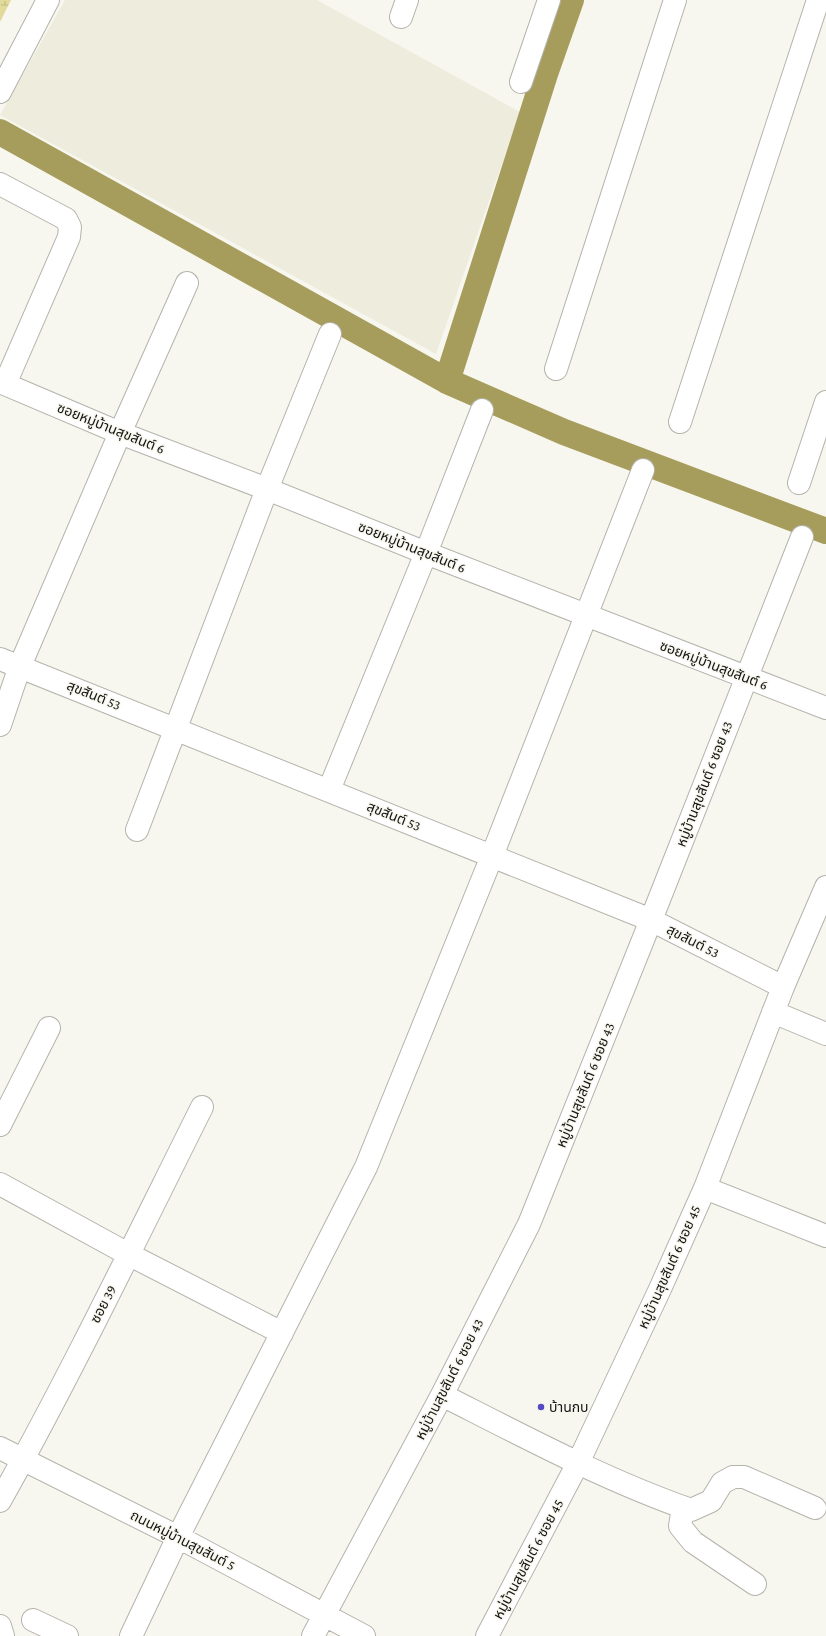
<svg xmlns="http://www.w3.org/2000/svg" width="826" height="1636" font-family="'Crimson Pro','Noto Sans Thai',serif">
	<defs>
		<pattern id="wetland-marsh" width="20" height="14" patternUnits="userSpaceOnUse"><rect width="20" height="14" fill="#e2da9b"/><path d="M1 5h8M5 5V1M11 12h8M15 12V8" fill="none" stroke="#c1ba84"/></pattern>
	</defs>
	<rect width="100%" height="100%" fill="#f8f7ef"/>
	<path fill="#eeecdd" d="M65,0H317L520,112L436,354L0,115Z"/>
	<path fill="url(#wetland-marsh)" d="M0,0H11L0,22Z"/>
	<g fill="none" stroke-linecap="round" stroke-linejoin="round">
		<path stroke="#a69d5d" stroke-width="26" d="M0,132L447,381L564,432L826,531
			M447,381L545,74L571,0"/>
		<g stroke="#b4b3ac" stroke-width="24">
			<path id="minor" d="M401,17L407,0
				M521,82L549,0
				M0,92L48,0
				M0,184L66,219L70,227L69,237L5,384
				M556,369L675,0
				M0,382L120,433L267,489L426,553L826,708
				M680,422L818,0
				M799,483L826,402
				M0,659L651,920L783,987
				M0,725L20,666L120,433L187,283
				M329,790L426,553L482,410
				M137,830L267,489L330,334
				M773,1012L826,1034
				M0,1125L49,1028
				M0,1184L128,1254L282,1333
				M705,1188L826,1236
				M442,1395C523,1436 605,1480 691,1510L711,1501L722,1483L733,1477H744L815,1508
				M0,1448L178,1537L364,1636
				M0,1501C72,1372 136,1239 202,1107
				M683,1507L680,1526L693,1542L755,1584
				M33,1620L67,1636
				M0,1626L3,1636
				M131,1636L178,1537L366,1167L492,856L643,470
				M313,1636L442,1395L529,1224L651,920L802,537
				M487,1636L578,1463L660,1289L705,1188L783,987L826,887"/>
		</g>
		<use href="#minor" stroke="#fff" stroke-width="22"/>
	</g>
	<circle fill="#554ac1" stroke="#f8f7ef" stroke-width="1.5" cx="541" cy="1407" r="4"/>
	<g text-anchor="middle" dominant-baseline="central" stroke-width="3" stroke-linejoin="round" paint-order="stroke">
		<g font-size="14" fill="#141412" stroke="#f8f7ef">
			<text transform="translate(111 428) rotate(22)">ซอยหมู่บ้านสุขสันต์ 6</text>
			<text transform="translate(412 547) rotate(22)">ซอยหมู่บ้านสุขสันต์ 6</text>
			<text transform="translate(714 665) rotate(21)">ซอยหมู่บ้านสุขสันต์ 6</text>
			<text transform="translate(94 695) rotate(22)">สุขสันต์ 53</text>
			<text transform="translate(704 784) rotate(-69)">หมู่บ้านสุขสันต์ 6 ซอย 43</text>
			<text transform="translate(394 816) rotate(22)">สุขสันต์ 53</text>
			<text transform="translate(693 941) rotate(27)">สุขสันต์ 53</text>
			<text transform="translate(585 1085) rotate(-68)">หมู่บ้านสุขสันต์ 6 ซอย 43</text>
			<text transform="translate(669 1267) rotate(-66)">หมู่บ้านสุขสันต์ 6 ซอย 45</text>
			<text transform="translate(103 1304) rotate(-63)">ซอย 39</text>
			<text transform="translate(449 1379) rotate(-63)">หมู่บ้านสุขสันต์ 6 ซอย 43</text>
			<text transform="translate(183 1540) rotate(27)">ถนนหมู่บ้านสุขสันต์ 5</text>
			<text transform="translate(528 1559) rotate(-62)">หมู่บ้านสุขสันต์ 6 ซอย 45</text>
		</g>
		<g font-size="14" fill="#141412" stroke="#f8f7ef" text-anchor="start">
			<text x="549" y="1407">บ้านกบ</text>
		</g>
	</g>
</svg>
